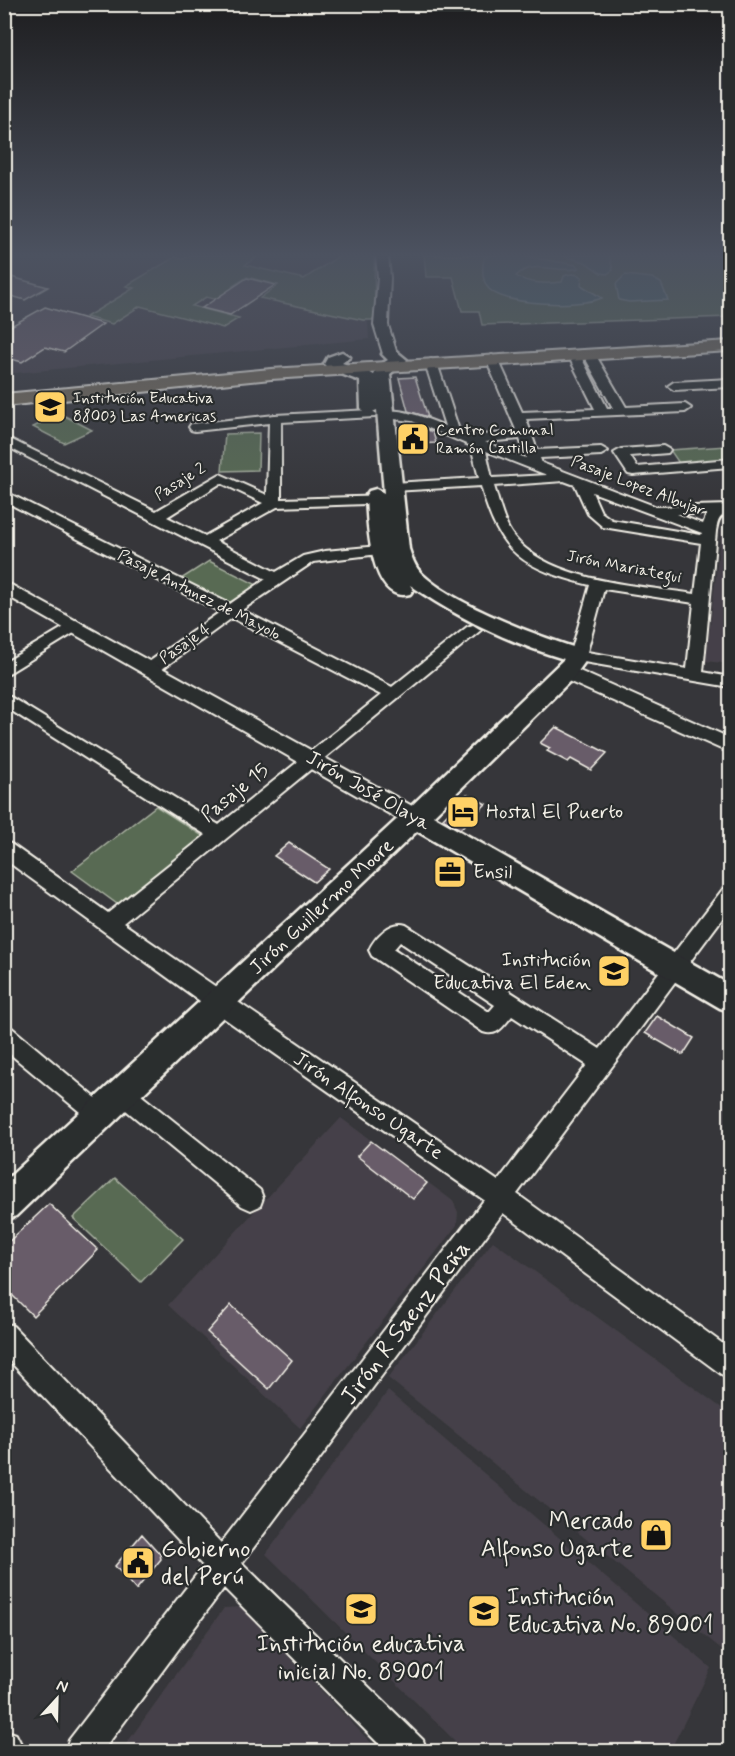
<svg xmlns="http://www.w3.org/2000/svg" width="735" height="1756" font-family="Mynerve,sans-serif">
	<rect width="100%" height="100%" fill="#36363a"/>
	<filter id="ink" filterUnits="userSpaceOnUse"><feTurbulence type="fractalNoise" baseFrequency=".0167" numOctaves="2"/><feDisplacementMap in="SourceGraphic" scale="12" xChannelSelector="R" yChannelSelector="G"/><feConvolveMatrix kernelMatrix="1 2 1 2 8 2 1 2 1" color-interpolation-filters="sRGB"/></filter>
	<g filter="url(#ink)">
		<path fill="#454148" d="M5,255H364L369,339L5,374Z
			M730,529V664L706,661L721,530Z
			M341,1118L453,1201L458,1212L457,1225L300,1428L168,1305Z
			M493,1241L730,1414V1656L388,1378Z
			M388,1391L711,1668L670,1751H465L266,1554Z
			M241,1607L379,1751H121L224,1608Z"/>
		<path fill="#586a53" stroke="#a6ae9e" stroke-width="1.5" d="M191,255H260L245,265L304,279L339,256L337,255H374L375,317L372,320H363L260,298L278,285L247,277L233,286L245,289L226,302L206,297L192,306L239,318L223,328L140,306L112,324L86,317L134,288L126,286L175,257L183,259Z
			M424,255H730V317L482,325L479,311H462L453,277H426Z
			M61,414L92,430L64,443L33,427Z
			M259,433L258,470L222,471L225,434Z
			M726,446L730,451V462L681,466L670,450Z
			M209,561L257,585L230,604L181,579Z
			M156,806L209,840L124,909L72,871Z
			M115,1178L183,1239L141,1282L73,1218Z"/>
		<path fill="#49676c" stroke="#8d9e9e" stroke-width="1.5" d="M490,255H518L576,265L579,268C559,275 534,258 516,276C528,284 548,284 562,282L564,276C571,273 576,273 582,277L581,285L602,298C581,307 506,306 489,289C481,280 482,268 484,258Z
			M559,255H609L613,270L607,274L601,273L585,262Z
			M625,275L652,278L661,283L668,300L629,302L619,300L616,284Z"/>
		<path fill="#685b69" stroke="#f4f1e8" stroke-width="1.5" d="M4,275L48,287L25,300L4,294Z
			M247,278L275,285L230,315L202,308Z
			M45,307L103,324L64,352L45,347L22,362L4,357V325L11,326Z
			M415,377L428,417L408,411L399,378Z
			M412,424L433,432L436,443L418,444Z
			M556,727L607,753L591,770L571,759L568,762L547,751L550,748L540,743Z
			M467,794L486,804L460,829L442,819Z
			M289,843L329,869L314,882L274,856Z
			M657,1016L694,1038L683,1055L645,1033Z
			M371,1141L427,1183L413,1199L357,1156Z
			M49,1204L98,1250L33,1316L4,1287V1246Z
			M231,1305L292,1360L269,1389L207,1332Z
			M142,1534L160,1554L161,1559L136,1590L115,1566Z"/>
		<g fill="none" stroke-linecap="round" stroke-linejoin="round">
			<g stroke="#f4f1e8" stroke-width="4">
				<path id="minor" d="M589,351L595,354L626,407L685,404L691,408L685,412L526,419L537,450L601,447L608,451L601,455L540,458L542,463L657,507L730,505V513C719,515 718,520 716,531L703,672L730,677V687L572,660L570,656L590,585C524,568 499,555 481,486L393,491L386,487L393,483L479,478L471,446L412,421L385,418L379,414C392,403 431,420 445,426L425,363L427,361L431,359L437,363L460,433L469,436L517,432L486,359L492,355L498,359L522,412L595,409L568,355L574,352L580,355L607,408H613L583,354ZM520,439L526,458L485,442ZM486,451L547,475L492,478ZM564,481L575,485L588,514L603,527L701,543L695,594C642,586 550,582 514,537C503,523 499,502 494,486ZM592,492L702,533L701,535L612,520L601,512ZM677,514H707L703,524ZM604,589L694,603L687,669L587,652Z
					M730,379V387L674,390L668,386L674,382Z
					M371,410L377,414L375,417L281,422V499L391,496L398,500L396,503L277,507L216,541L276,572L303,556L325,551L379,546L386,550L379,554L313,562L242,610L392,687L467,627L473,625L481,630L123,923L498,1181L587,1065L512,1016C503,1026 498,1037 483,1032L372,956L369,950C375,937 391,920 406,925L600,1049L723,889L730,887V908L517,1194L730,1349V1378L721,1374L503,1213L242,1563L423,1740L427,1752H387L224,1588L102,1752H65L69,1740L203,1566L4,1355V1322L13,1326L221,1543L484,1200L211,1009L4,859V842L11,844L108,913L206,835L4,706V693L219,825L381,695L232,618L158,672H146L144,668L146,664L220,612L4,501V491L230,604L266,579L4,445V436L156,511L220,474L267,495L269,423L195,431L191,430L189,427L191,424L275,415ZM221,483L263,503L205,536L167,517ZM400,942L495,1005L489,1012L394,949Z
					M663,446L670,450L668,453L630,456L637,467L730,459V467L633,475L628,474L614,453L621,449Z
					M76,620L84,625L82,628L4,676V663Z
					M4,1026L12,1028L108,1108L112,1115L108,1122L100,1125L92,1122L4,1049Z
					M123,1084L131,1087L260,1190L263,1198L260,1206L251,1210L242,1206L115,1101L112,1094L115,1087Z
					M4,1730L16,1734L25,1752H4Z"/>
			</g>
			<g stroke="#f4f1e8" stroke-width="4">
				<path id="tertiary" d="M376,255H388L390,278L388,325L397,354L390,358L383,354L374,325L378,278Z
					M4,581L423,812L426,818L423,824L415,826L407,824L4,594Z
					M566,665L730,738V753L559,677L556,672L559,667Z"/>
			</g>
			<g stroke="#f4f1e8" stroke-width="5">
				<path id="secondary" d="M390,349L396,351L407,360L390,374L409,549C412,558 415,567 422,574C456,606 540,637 586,651L589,656L574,677L433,816L730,985V1011L720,1008L417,831L16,1216L4,1221V1182L406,811L564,659C510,643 456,617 410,585L413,590L410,594C370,605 367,520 366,495L369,491L376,489L384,493L377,410L370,413L364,412L361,408L360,381L330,370L324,364L328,357L342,352L350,357L342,363L365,370L374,375L379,365L388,360L382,354Z"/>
			</g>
			<g stroke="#f4f1e8" stroke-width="4">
				<path id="primary" d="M730,341V351L271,379L4,406V394L271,369Z"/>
			</g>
			<use href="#minor" fill="#2a2d2e" fill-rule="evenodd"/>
			<use href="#tertiary" fill="#2a2d2e" fill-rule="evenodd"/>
			<use href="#secondary" fill="#2a2d2e" fill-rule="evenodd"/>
			<use href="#primary" fill="#736b5a" fill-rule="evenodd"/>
		</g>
	</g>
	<linearGradient id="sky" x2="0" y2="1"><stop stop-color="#1e1e20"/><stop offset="0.51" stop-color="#4c5260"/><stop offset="1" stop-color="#4c5260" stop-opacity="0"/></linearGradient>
	<rect width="735" height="500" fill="url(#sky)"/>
	<defs>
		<g id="school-square" transform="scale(1.725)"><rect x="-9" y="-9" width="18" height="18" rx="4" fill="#ffd166" stroke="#2a2d2e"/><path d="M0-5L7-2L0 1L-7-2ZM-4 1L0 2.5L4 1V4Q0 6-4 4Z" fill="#111"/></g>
		<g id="civic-square" transform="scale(1.725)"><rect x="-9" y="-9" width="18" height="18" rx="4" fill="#ffd166" stroke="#2a2d2e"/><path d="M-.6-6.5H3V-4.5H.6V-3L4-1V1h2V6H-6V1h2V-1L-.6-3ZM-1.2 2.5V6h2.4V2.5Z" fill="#111"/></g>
		<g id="hotel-square" transform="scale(1.725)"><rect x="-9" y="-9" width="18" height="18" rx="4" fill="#ffd166" stroke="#2a2d2e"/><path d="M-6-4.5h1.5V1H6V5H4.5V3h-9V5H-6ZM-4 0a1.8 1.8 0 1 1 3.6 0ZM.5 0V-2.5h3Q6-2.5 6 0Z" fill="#111"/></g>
		<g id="office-square" transform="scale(1.725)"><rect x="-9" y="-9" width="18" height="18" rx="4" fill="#ffd166" stroke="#2a2d2e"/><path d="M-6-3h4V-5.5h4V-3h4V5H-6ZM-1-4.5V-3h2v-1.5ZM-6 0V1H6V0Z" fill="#111"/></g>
		<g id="shop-square" transform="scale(1.725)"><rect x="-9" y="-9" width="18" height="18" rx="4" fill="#ffd166" stroke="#2a2d2e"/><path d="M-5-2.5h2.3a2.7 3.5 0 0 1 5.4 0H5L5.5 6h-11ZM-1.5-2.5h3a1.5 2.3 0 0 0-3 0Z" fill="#111"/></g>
	</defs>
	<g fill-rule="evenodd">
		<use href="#school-square" x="50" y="407"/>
		<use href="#civic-square" x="413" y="439"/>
		<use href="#hotel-square" x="463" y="812"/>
		<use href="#office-square" x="450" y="872"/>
		<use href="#school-square" x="614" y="971"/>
		<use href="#shop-square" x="656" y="1535"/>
		<use href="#civic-square" x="138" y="1563"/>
		<use href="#school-square" x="361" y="1609"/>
		<use href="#school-square" x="484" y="1611"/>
	</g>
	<g text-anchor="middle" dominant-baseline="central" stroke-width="4.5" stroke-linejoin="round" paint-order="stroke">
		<g font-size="16" fill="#f4f1e8" stroke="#2a2d2e" text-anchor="start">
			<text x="73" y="398">Institución Educativa<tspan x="73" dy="18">88003 Las Americas</tspan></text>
			<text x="436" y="430">Centro Comunal<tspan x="436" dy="18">Ramón Castilla</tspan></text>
		</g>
		<g font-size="16" fill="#f4f1e8" stroke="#2a2d2e">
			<text transform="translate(180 482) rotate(-32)">Pasaje 2</text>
			<text transform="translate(638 486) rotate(21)">Pasaje Lopez Albujar</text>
			<text transform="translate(624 567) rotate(11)">Jirón Mariategui</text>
			<text transform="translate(199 595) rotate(27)">Pasaje Antunez de Mayolo</text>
			<text transform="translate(185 644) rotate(-35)">Pasaje 4</text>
		</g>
		<g font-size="20" fill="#f4f1e8" stroke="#2a2d2e">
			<text transform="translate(368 791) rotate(30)">Jirón José Olaya</text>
			<text transform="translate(235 793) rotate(-39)">Pasaje 15</text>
			<text transform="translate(322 907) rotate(-43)">Jirón Guillermo Moore</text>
			<text transform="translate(368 1106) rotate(34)">Jirón Alfonso Ugarte</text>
		</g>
		<g font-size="20" fill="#f4f1e8" stroke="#2a2d2e" text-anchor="start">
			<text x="486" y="812">Hostal El Puerto</text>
			<text x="473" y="872">Ensil</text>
			<text x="591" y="960" text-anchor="end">Institución<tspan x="591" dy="23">Educativa El Eden</tspan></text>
		</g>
		<g font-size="24" fill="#f4f1e8" stroke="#2a2d2e">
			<text transform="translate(406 1323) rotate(-53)">Jirón R Saenz Peña</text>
		</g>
		<g font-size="24" fill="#f4f1e8" stroke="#2a2d2e" text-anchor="start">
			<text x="633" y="1521" text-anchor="end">Mercado<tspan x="633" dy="28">Alfonso Ugarte</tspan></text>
			<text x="161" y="1549">Gobierno<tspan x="161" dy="28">del Perú</tspan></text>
			<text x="507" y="1597">Institución<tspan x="507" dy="28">Educativa No. 89001</tspan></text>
			<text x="361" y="1644" text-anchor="middle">Institución educativa<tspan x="361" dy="28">inicial No. 89001</tspan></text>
		</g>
	</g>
	<rect width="735" height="1756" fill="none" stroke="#2a2d2e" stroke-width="24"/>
	<rect x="12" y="12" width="711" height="1732" fill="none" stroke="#f4f1e8" stroke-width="2" filter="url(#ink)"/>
	<g transform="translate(57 1699) rotate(22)" stroke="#2a2d2e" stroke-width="4.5" paint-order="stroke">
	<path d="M0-4.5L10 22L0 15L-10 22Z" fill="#f4f1e8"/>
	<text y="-9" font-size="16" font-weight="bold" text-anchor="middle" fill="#f4f1e8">N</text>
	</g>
</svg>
